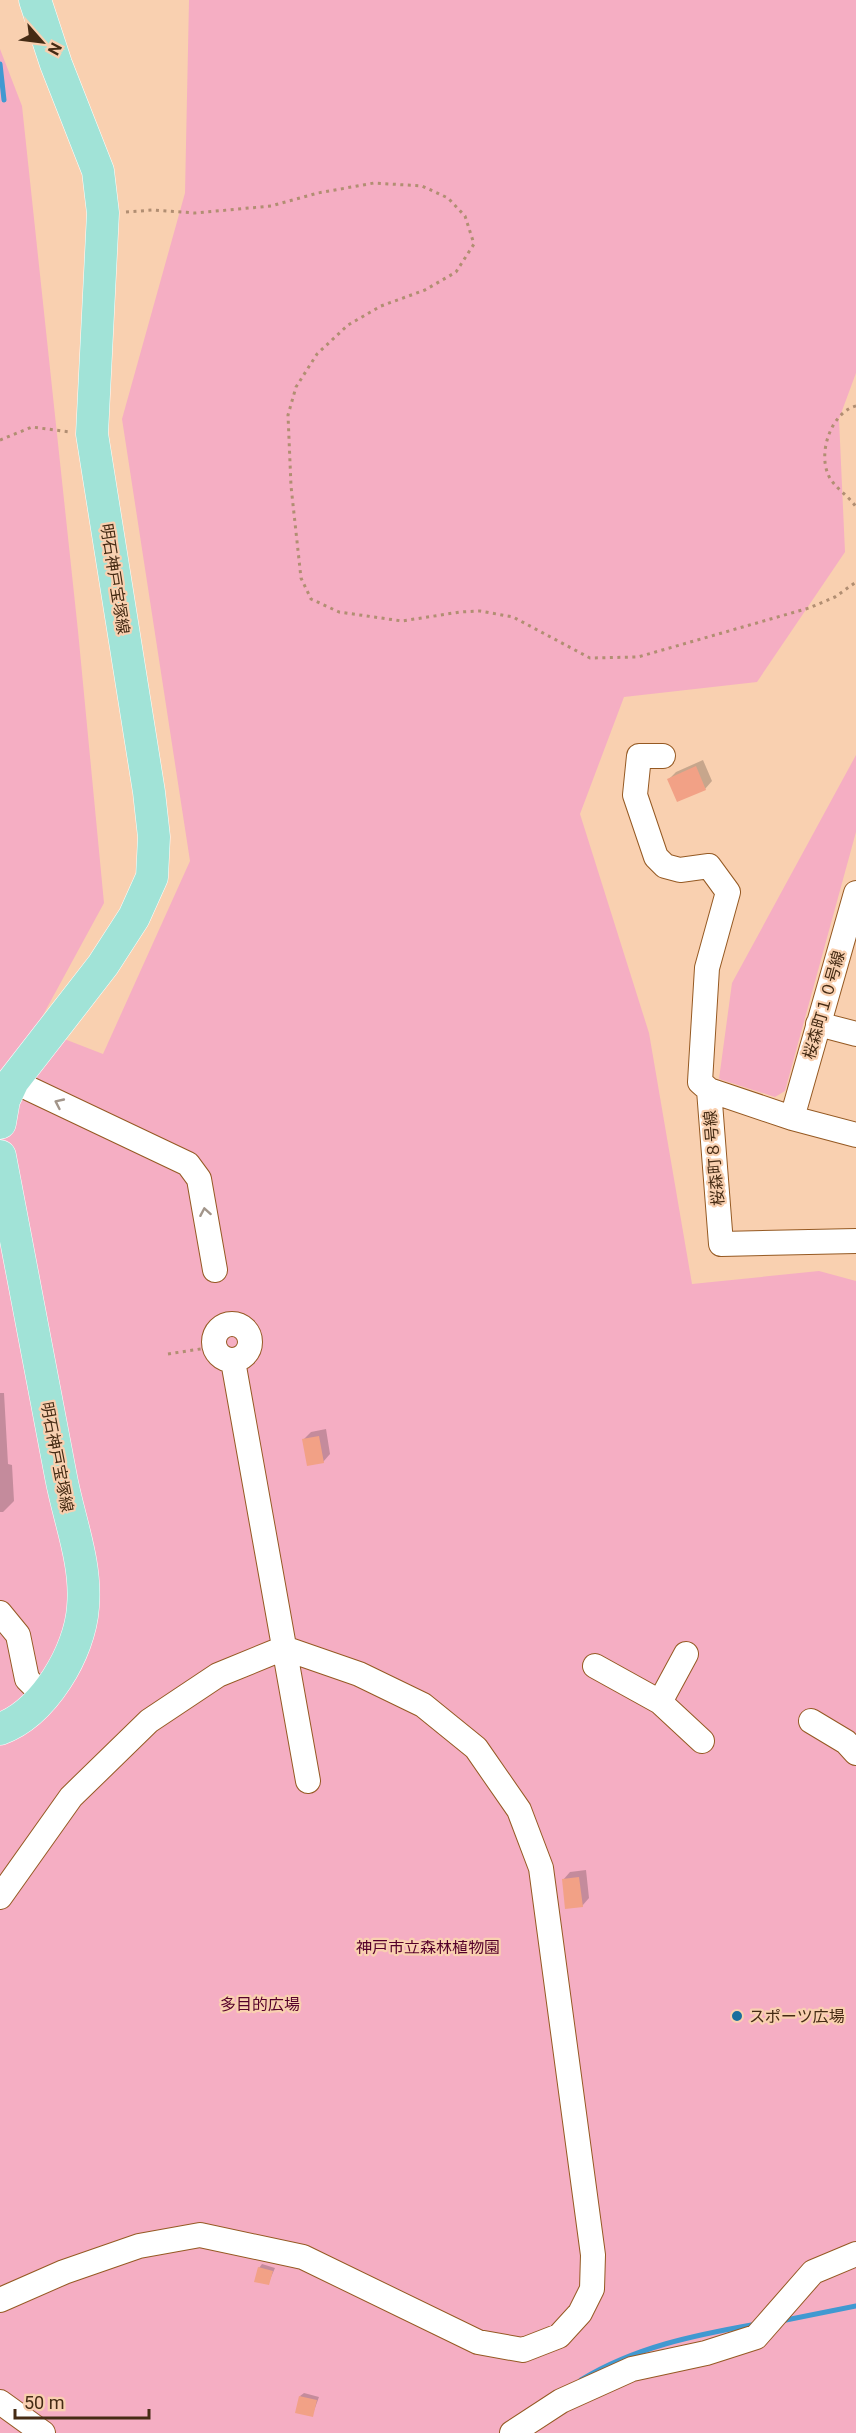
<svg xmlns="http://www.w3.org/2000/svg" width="856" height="2433" font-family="Roboto,'Noto Sans JP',sans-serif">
	<rect width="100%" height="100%" fill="#f9d0b0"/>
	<path fill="#f5aec3" d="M189,0H856V373L839,419L845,552L757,682L624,697L580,814L649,1033L692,1284L819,1271L856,1281V2433H0V49L22,106L78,631L104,903L36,1028L103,1054L190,861L122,419L185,193Z
		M856,755V832L785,1091L775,1097L719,1079L732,983Z"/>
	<path fill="#0003" d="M703,760L712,781L705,789L669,779L676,772Z
		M0,1393H4L8,1464L12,1465L14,1501L3,1512H0Z
		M326,1429L330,1454L323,1462L303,1440L311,1432Z
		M586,1870L589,1898L582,1906L563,1880L570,1872Z
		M262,2264L275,2268L268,2284L259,2268Z
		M304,2393L319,2397L312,2416L300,2396Z"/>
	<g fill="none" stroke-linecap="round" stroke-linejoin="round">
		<path stroke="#4199d1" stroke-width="5" d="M0,64L4,100
			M781,2321L856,2306
			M581,2380C635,2347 695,2335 757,2324"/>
	</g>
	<path fill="#f2a186" d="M696,766L706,790L677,802L667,779Z
		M319,1436L324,1463L307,1466L302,1439Z
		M579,1877L583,1907L565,1909L562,1879Z
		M258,2267L273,2271L269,2285L254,2282Z
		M299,2396L317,2400L313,2417L295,2413Z"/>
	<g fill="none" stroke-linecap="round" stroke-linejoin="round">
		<g stroke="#955922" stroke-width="26">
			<path id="minor" d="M663,756H639L635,795L656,857L665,866L680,870L709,866L728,892L707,968L700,1082L709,1090
				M818,1024L856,1034
				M13,1081L188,1164L199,1179L215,1270
				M792,1118L856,893
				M856,1135L792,1118L709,1090L721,1244L856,1241
				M214 1342a18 18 0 1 1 36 0a18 18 0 1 1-36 0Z
				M233,1361L308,1781
				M0,1613L18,1635L27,1679L44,1696
				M595,1666L660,1702L702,1741
				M660,1702L686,1654
				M811,1721L846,1742L856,1753
				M0,1897L71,1797L149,1721L218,1675L284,1648L359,1674L423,1705L476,1748L519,1810L541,1868L593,2255L592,2289L580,2313L559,2336L523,2350L478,2342L303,2257L200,2235L139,2246L64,2272L0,2300
				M0,2402L43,2433
				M512,2433L561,2401L632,2369L706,2353L756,2337L813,2272L856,2254"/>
		</g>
		<g stroke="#fff" stroke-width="33">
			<path id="major" d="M0,1123L4,1100L13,1081L103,965L134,917L152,877L154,837L149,792L92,434L103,213L98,171L56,64L35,0
				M0,1156C20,1263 41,1370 61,1477C69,1520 87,1563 83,1607C80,1652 44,1713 0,1729"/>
		</g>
		<path stroke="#b18e72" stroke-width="3" stroke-dasharray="3 4.5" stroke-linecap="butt" d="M126,212L153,210L195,213L271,206L318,193L374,183L422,186L448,198L465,216L474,244L456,272L425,290L381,306L348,325L317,354L296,387L288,415L291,486L301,578L311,599L339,612L402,621L460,612L480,611L513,617L590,658L638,657L809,608L835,597L856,582
			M856,406C832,412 818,451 828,474C832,486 849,496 856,507
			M0,440L32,427L70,432
			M168,1354L213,1347"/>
		<use href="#minor" stroke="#fff" stroke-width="24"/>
		<use href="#major" stroke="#a1e3d7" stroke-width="32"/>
	</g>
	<defs><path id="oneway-chevron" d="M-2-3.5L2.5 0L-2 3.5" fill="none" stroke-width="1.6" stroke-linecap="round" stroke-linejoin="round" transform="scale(1.5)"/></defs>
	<g stroke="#a2958a">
		<use href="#oneway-chevron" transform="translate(59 1103) rotate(-155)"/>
		<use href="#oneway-chevron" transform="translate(205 1212) rotate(-100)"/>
	</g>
	<circle fill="#186e9e" stroke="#f9d0b0" stroke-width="2" cx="737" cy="2016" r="6"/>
	<g text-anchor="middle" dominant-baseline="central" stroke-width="4.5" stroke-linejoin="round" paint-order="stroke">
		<g font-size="16" fill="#452b14" stroke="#f9d0b0">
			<text transform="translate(115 579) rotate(81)">明石神戸宝塚線</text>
			<text transform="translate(824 1005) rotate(-74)">桜森町１０号線</text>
			<text transform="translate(714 1158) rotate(-95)">桜森町８号線</text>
			<text transform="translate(57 1457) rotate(79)">明石神戸宝塚線</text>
		</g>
		<g font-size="16" fill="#55002a" stroke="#f9d0b0">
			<text x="428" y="1947">神戸市立森林植物園</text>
			<text x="260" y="2004">多目的広場</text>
		</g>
		<g font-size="16" fill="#452b14" stroke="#f9d0b0" text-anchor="start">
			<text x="749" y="2016">スポーツ広場</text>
		</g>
	</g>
	<g transform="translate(42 42) rotate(118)" stroke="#f9d0b0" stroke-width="4.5" paint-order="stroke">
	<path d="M0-4.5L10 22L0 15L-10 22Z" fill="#452b14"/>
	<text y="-9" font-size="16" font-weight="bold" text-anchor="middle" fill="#452b14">N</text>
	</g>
	<path d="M15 2409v9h134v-9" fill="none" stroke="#452b14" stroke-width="3"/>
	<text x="24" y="2409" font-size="18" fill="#452b14" stroke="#f9d0b0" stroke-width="4.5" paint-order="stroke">50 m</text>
</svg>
